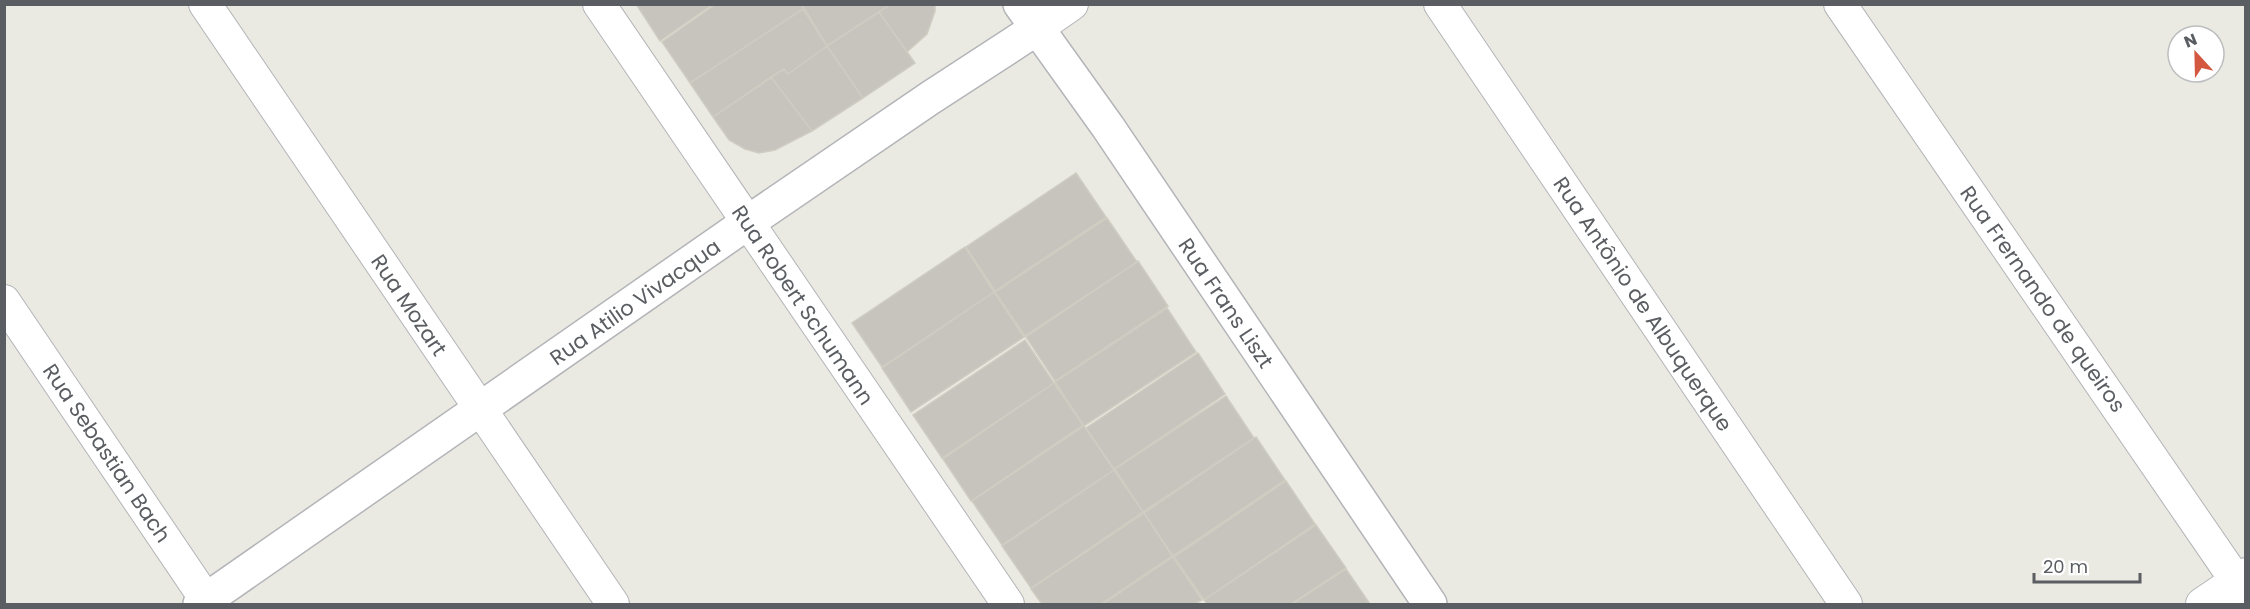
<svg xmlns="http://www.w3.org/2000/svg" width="2250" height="609" font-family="Poppins,sans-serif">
	<rect width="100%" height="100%" fill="#ebeae2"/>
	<path fill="#c7c4be" stroke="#cfccc1" stroke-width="1.5" d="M636,4H713L660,41Z
		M716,4H800L803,9L690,83L662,42Z
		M806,4H891L827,46L803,6Z
		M891,4H935V11L927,34L907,52L879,12Z
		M803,9L827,46L788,74L784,69L713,117L690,83Z
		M879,12L915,63L863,98L827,46Z
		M827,46L863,98L812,131L771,77L784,69L788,74Z
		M771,77L812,131L775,150L759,153L745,149L729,140L713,117Z
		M1076,173L1106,217L995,291L966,247Z
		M1107,218L1137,262L1025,336L995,292Z
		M965,247L994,292L882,367L852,323Z
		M1138,261L1168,306L1055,381L1026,337Z
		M994,292L1024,337L911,412L882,368Z
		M1167,308L1196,352L1084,426L1055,382Z
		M1025,340L1054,383L942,458L913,415Z
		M1198,353L1225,394L1114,469L1086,428Z
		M1054,383L1083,425L971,501L943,459Z
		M1226,396L1254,438L1143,512L1115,469Z
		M1084,426L1114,470L1002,545L972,501Z
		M1256,437L1285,480L1173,556L1144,513Z
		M1114,470L1143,512L1031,588L1002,546Z
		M1286,481L1315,524L1204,600L1174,557Z
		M1144,513L1172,556L1101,604H1042L1031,589Z
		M1316,525L1346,568L1291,604H1207L1204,600Z
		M1173,557L1202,600L1195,604H1103Z
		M1346,569L1370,604H1292Z"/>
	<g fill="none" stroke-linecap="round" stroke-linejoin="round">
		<g stroke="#b2b4b8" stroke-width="34">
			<path id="minor" d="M205,4L613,604
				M599,4L1008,604
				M1440,4L1846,604
				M1840,4L2246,595
				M1036,29L1072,4
				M4,301L209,604
				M2202,604L2246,574"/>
		</g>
		<g stroke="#b2b4b8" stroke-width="36">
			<path id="tertiary" d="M1020,4L1108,127L1430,604
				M200,604L747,223L930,98L1036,29"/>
		</g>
		<use href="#minor" stroke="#fff" stroke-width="32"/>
		<use href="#tertiary" stroke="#fff" stroke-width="33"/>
	</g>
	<g text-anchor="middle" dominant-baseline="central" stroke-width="5" stroke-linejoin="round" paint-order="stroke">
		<g font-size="21" fill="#5a5d61" stroke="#fff">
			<text transform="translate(2043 299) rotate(55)">Rua Frernando de queiros</text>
			<text transform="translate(635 302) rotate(-35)">Rua Atilio Vivacqua</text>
			<text transform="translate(1226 303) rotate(56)">Rua Frans Liszt</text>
			<text transform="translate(1643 304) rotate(56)">Rua Antônio de Albuquerque</text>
			<text transform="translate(409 305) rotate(56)">Rua Mozart</text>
			<text transform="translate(803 305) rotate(56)">Rua Robert Schumann</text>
			<text transform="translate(107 453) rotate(56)">Rua Sebastian Bach</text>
		</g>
	</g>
	<rect width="2250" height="609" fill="none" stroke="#5a5d61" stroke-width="12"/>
	<g transform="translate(2196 54) rotate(338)"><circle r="28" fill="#ffffff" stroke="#bdbec0" stroke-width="1.5"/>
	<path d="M0-4.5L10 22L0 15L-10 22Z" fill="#d4573f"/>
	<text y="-9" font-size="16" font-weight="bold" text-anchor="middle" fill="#5a5d61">N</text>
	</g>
	<path d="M2034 573v9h106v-9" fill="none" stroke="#5a5d61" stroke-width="3"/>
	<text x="2043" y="573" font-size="18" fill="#5a5d61" stroke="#ffffff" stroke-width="4.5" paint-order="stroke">20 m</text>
</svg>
